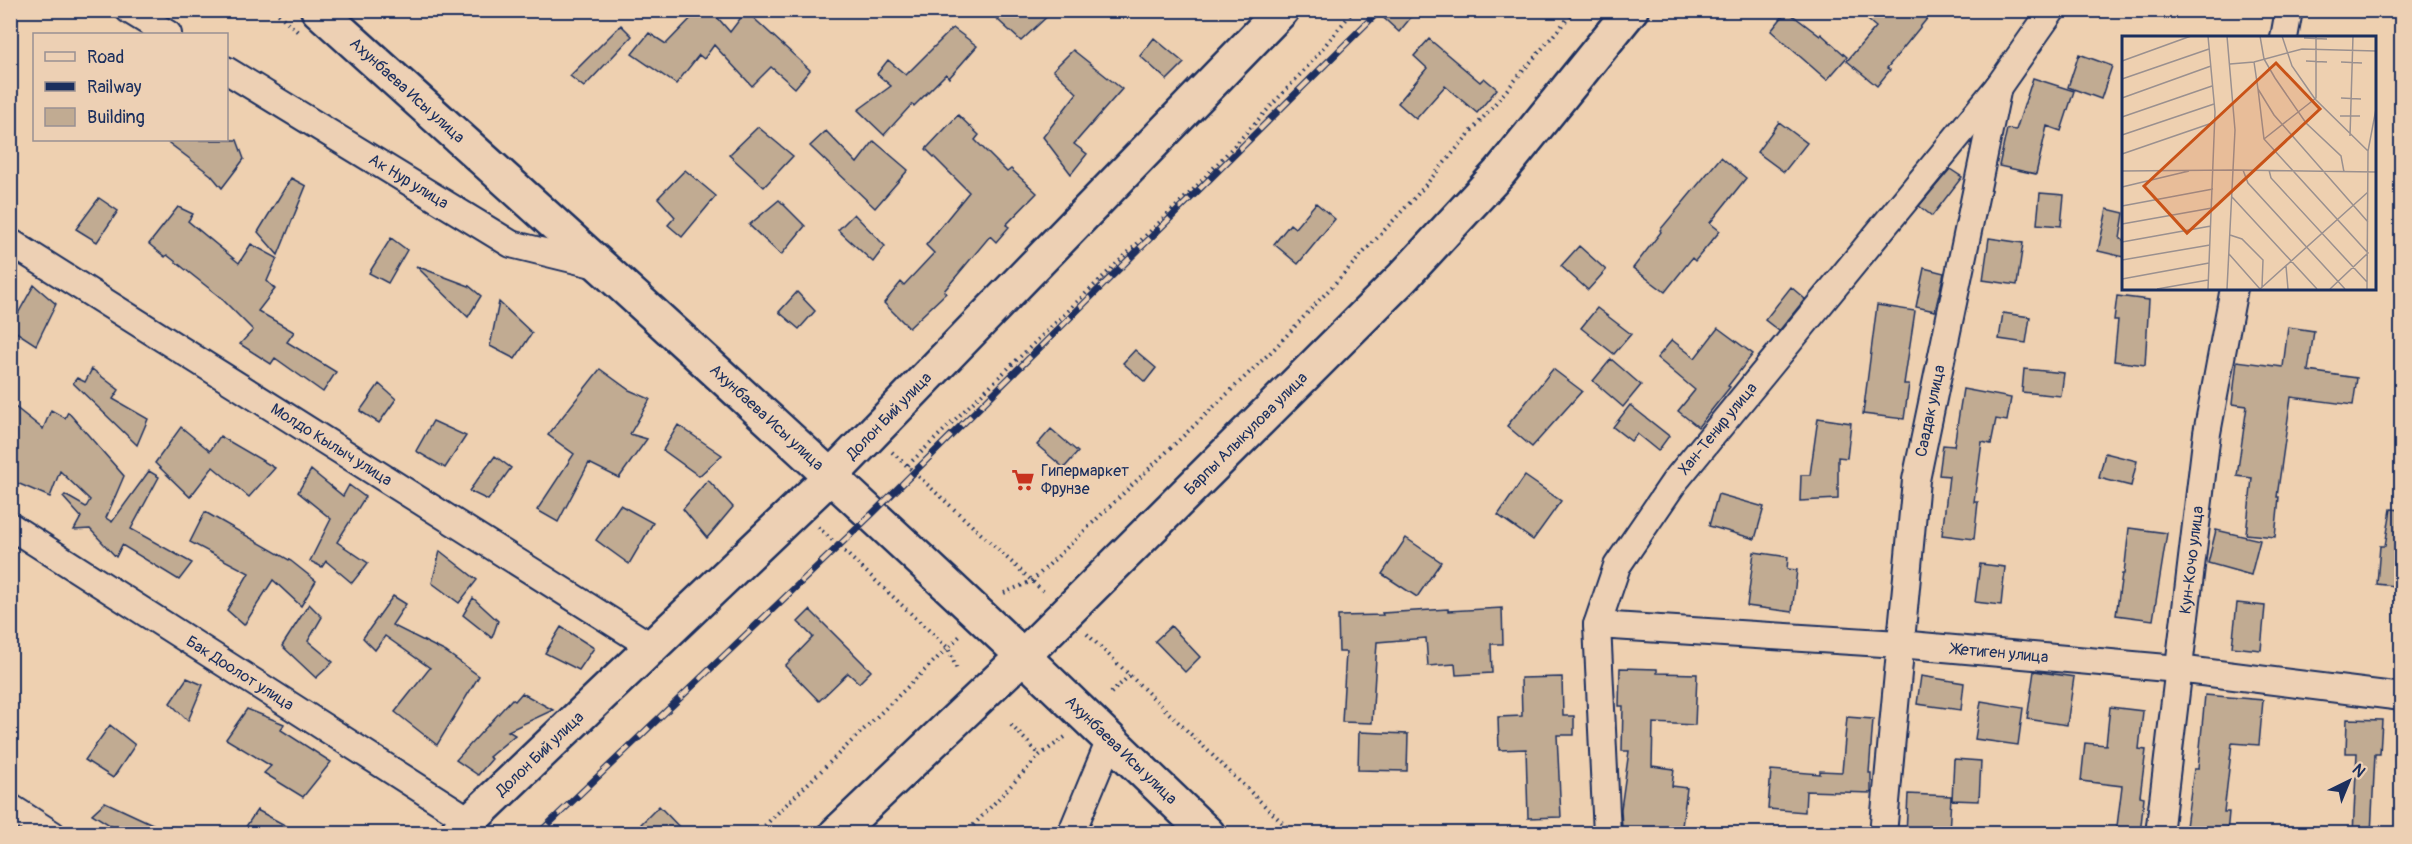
<svg xmlns="http://www.w3.org/2000/svg" width="2412" height="844" font-family="Pangolin,sans-serif">
	<rect width="100%" height="100%" fill="#eed0b0"/>
	<filter id="ink" filterUnits="userSpaceOnUse"><feTurbulence type="fractalNoise" baseFrequency=".0167" numOctaves="2"/><feDisplacementMap in="SourceGraphic" scale="12" xChannelSelector="R" yChannelSelector="G"/><feConvolveMatrix kernelMatrix="1 2 1 2 8 2 1 2 1" color-interpolation-filters="sRGB"/></filter>
	<g filter="url(#ink)">
		<path fill="#c1ab92" stroke="#1b2f5e" stroke-width="1.5" d="M699,10H711L730,32L746,11L810,70L795,88L771,67L752,86L714,45L704,59L699,55L676,84L632,54L649,33L666,44Z
			M987,10H1054L1021,41Z
			M1375,10H1417L1399,32Z
			M1856,10H1934L1887,68L1890,70L1877,86L1847,61L1876,27Z
			M1787,11L1820,36L1821,34L1847,57L1827,80L1771,31Z
			M621,25L632,36L584,87L570,76Z
			M953,28L977,46L949,78L946,74L914,106L912,104L884,135L858,110L891,86L877,74L888,60L906,75Z
			M1154,38L1184,63L1167,80L1140,56Z
			M1429,39L1480,82L1484,78L1497,89L1477,113L1445,86L1416,119L1398,103L1427,68L1414,56Z
			M1073,50L1122,89L1074,144L1087,154L1071,174L1043,137L1077,93L1053,70Z
			M2079,54L2112,66L2101,99L2068,87Z
			M2033,78L2074,91L2061,131L2047,126L2036,174L1999,166L2007,129L2016,130Z
			M958,115L979,135L975,140L1007,172L1011,169L1037,193L1006,225L1009,227L996,242L990,236L944,291L946,293L909,328L884,303L901,282L904,285L934,253L926,245L969,192L926,149Z
			M1779,122L1807,143L1784,172L1757,152Z
			M758,127L793,156L764,187L729,155Z
			M826,131L857,163L874,141L908,170L875,208L810,146Z
			M165,140H237L244,159L222,188L211,175Z
			M1721,157L1746,178L1710,223L1720,231L1695,261L1692,258L1665,292L1633,268L1661,232L1660,230Z
			M1950,169L1962,177L1932,216L1919,206Z
			M685,170L716,196L682,237L668,225L675,217L658,198Z
			M291,178L306,186L278,255L258,232Z
			M2040,193L2064,195L2061,226L2037,224Z
			M99,198L118,211L97,242L76,229Z
			M779,200L805,226L781,255L749,225Z
			M1316,203L1335,219L1298,264L1274,244L1290,224L1295,228Z
			M178,207L193,214L188,221L239,263L251,244L277,258L267,281L275,289L258,311L294,332L287,342L336,372L323,392L275,358L271,364L240,344L253,330L220,297L167,255L165,257L149,244Z
			M2107,209L2124,213L2120,239L2124,240V257L2098,251Z
			M854,214L885,246L873,262L838,230Z
			M391,238L407,250L388,283L369,273Z
			M1989,238L2023,243L2017,285L1983,280Z
			M1579,246L1606,270L1588,290L1561,266Z
			M416,266L469,286L481,296L468,317Z
			M1924,268L1944,273L1935,311L1916,307Z
			M34,285L56,304L36,345L10,328Z
			M1791,287L1805,299L1779,331L1765,320Z
			M797,292L815,311L799,329L779,312Z
			M2117,296L2149,300L2145,365L2114,361L2118,320H2114Z
			M499,302L532,333L515,359L490,346Z
			M1877,305L1915,311L1904,384H1909L1904,419L1863,414Z
			M1597,308L1631,334L1614,354L1581,328Z
			M2003,313L2030,317L2026,343L1999,339Z
			M2288,327L2314,331L2308,371L2357,378L2353,405L2291,397L2277,497H2279L2275,537L2246,534L2252,478L2237,476L2247,406L2232,404L2237,361L2283,367Z
			M1718,328L1753,354L1728,386L1730,387L1698,427L1678,411L1695,390L1657,358L1672,340L1695,358Z
			M1135,350L1156,368L1145,382L1123,363Z
			M1611,359L1641,385L1623,407L1593,381Z
			M92,369L119,390L113,399L148,419L137,445L73,383L77,378L85,382Z
			M600,369L629,390L650,399L630,434L647,439L619,478L589,463L558,522L537,510L574,454L548,435Z
			M1553,369L1582,391L1532,447L1507,426Z
			M2024,369L2064,373L2061,396L2022,392Z
			M379,384L396,399L379,423L360,411Z
			M1963,389L2011,398L2007,421L1996,419L1991,444L1982,442L1974,502H1978L1974,539L1942,535L1949,476L1939,475L1943,445L1954,446Z
			M10,403L43,429L51,410L65,418L68,412L124,476L106,518L112,522L149,471L159,477L131,529L192,563L179,580L122,545L116,557L90,529L74,530L81,517L63,497L65,495L86,507L90,500L60,471L50,497L10,480Z
			M1630,405L1669,436L1658,451L1637,434L1631,441L1613,427Z
			M1818,418L1851,423L1847,458L1838,457V499L1800,501L1801,475H1810Z
			M433,421L466,436L445,468L416,451Z
			M678,425L722,455L699,476L663,450Z
			M181,427L210,451L220,436L275,468L249,497L213,467L190,497L155,463Z
			M1051,429L1078,452L1064,468L1037,445Z
			M2105,453L2137,461L2131,486L2099,478Z
			M495,456L511,468L488,500L469,491Z
			M311,470L343,496L349,485L365,497L337,542L368,563L352,583L326,561L322,567L310,561L331,519L298,492Z
			M1525,476L1561,501L1533,540L1498,515Z
			M708,480L733,507L707,538L683,509Z
			M1718,494L1764,507L1755,539L1709,526Z
			M620,505L653,523L629,564L596,540Z
			M2391,509L2402,510V587L2377,584L2380,546H2385Z
			M205,512L291,561L316,581L301,606L273,580L244,625L227,610L249,573L190,542Z
			M2129,528L2167,533L2153,620L2116,615L2122,574H2124Z
			M2216,530L2260,540L2251,575L2208,563Z
			M1406,538L1441,562L1417,597L1382,574Z
			M440,551L477,580L459,603L432,583Z
			M1754,552L1788,557L1787,569L1797,570L1792,612L1747,606Z
			M1980,564L2005,567L2001,605L1975,602Z
			M393,596L406,604L392,625L446,652L479,676L437,745L395,712L430,668L385,636L375,650L363,638Z
			M473,598L498,621L492,638L463,615Z
			M2237,603L2265,606L2261,650L2232,647Z
			M309,604L322,617L308,641L333,662L316,678L282,646Z
			M1502,608L1503,644H1491L1492,673L1456,675L1455,664L1428,666L1426,638L1377,642L1372,723L1342,722L1346,652H1339L1338,616L1383,615L1382,613L1448,609V611Z
			M810,610L871,671L859,683L848,673L819,701L785,666L813,637L798,622Z
			M1171,626L1200,657L1185,672L1155,641Z
			M561,627L594,648L579,670L545,653Z
			M1620,668L1657,669V673L1697,674L1695,725L1653,723L1652,766L1674,769L1672,786L1687,788L1681,834H1651L1622,829L1621,809L1629,751H1622L1623,706H1619Z
			M2034,671L2074,677L2067,725L2027,719Z
			M1921,676L1964,683L1961,710L1917,704Z
			M1562,677L1563,716H1574V735H1557L1561,817L1528,818L1526,749L1499,750L1498,717L1522,716L1521,678Z
			M187,678L203,685L188,721L170,703Z
			M522,693L553,710L508,731L515,735L489,757L492,759L478,775L456,760L512,699L515,701Z
			M2205,695L2263,700L2259,745L2232,743L2224,812H2229L2227,834H2185L2194,769H2198Z
			M1981,701L2023,708L2018,745L1975,739Z
			M2110,707L2143,711L2139,749L2146,750L2140,796L2144,797L2140,834H2116L2122,786L2081,781L2085,743L2106,745Z
			M247,709L284,724L281,730L331,762L303,797L264,773L271,766L226,739Z
			M1847,717L1873,719L1869,773H1871V793L1806,791L1805,812L1768,809L1771,770L1820,774V771L1842,772Z
			M2347,719L2382,720L2380,754H2375L2371,834H2353L2357,753H2346Z
			M110,725L135,745L113,778L85,760Z
			M1359,732L1408,734L1407,771L1358,770Z
			M1954,759L1981,761L1979,801L1952,800Z
			M1908,794L1951,796L1949,834H1906Z
			M105,802L174,834H124L92,814Z
			M659,806L686,834H650L641,824Z
			M257,810L301,834H241Z"/>
		<g fill="none" stroke-linecap="round" stroke-linejoin="round">
			<g stroke="#1b2f5e" stroke-width="30">
				<g id="street">
					<path d="M129,10L168,34"/>
					<path d="M2284,38L2289,10"/>
					<path id="s1" d="M226,70L511,244L601,266"/>
					<path id="s2" d="M10,242L652,647"/>
					<path id="s3" d="M10,526L469,820"/>
					<path id="s4" d="M1597,625L1899,644L2178,669L2402,697"/>
					<path d="M10,807L52,834"/>
					<path d="M1071,834L1110,740"/>
					<path id="s5" d="M1607,834L1597,625L1617,566L1675,481L1998,87"/>
					<path id="s6" d="M1883,834L1916,480L1998,87L2052,10"/>
					<path id="s7" d="M2159,834L2207,433L2234,288"/>
				</g>
			</g>
			<g stroke="#1b2f5e" stroke-width="38">
				<g id="secondary">
					<path id="s8" d="M318,10C555,224 791,437 1023,656"/>
					<path id="s9" d="M456,834L831,476L1282,10"/>
				</g>
			</g>
			<g stroke="#1b2f5e" stroke-width="38">
				<g id="primary">
					<path id="s10" d="M1023,656L1208,834"/>
					<path id="s11" d="M836,834L1023,656L1403,277L1500,172L1631,10"/>
				</g>
			</g>
			<path stroke="#1b2f5e" stroke-width="4" stroke-dasharray="1.5 4.5" stroke-linecap="butt" d="M274,10L298,32
				M892,452L1044,592
				M908,465L1194,189L1308,66L1354,10
				M818,527L948,648L958,672
				M1004,593L1032,581L1274,349L1417,195L1575,10
				M1087,634L1294,834
				M1111,693L1130,675
				M1011,725L1040,755
				M756,834L962,634
				M965,834L1040,755L1068,735"/>
			<use href="#street" stroke="#edd0b4" stroke-width="26"/>
			<use href="#secondary" stroke="#edd0b4" stroke-width="33"/>
			<use href="#primary" stroke="#edd0b4" stroke-width="33"/>
			<g stroke="#1b2f5e" stroke-width="7">
				<path id="rail" d="M538,834L872,514L1380,10"/>
			</g>
			<use href="#rail" stroke="#edd0b4" stroke-width="4.5" stroke-dasharray="14" stroke-linecap="butt"/>
		</g>
	</g>
	<defs>
		<g id="supermarket-bare" transform="scale(1.8)"><path d="M-6-5.5h2.5l.6 2H6L4.5 2H-2.5L-4.4-4H-6ZM-1.5 3.2a1.3 1.3 0 1 0 .1 0ZM3 3.2a1.3 1.3 0 1 0 .1 0Z" fill="#c8321e" stroke="#edd0b4" stroke-width="2.5" paint-order="stroke"/></g>
	</defs>
	<g fill-rule="evenodd">
		<use href="#supermarket-bare" x="1023" y="480"/>
	</g>
	<g text-anchor="middle" dominant-baseline="central" stroke-width="4.5" stroke-linejoin="round" paint-order="stroke">
		<g font-size="16" fill="#1b2f5e" stroke="#edd0b4">
			<text stroke="none"><textPath href="#s8" startOffset="120">Ахунбаева Исы улица</textPath></text>
			<text stroke="none"><textPath href="#s1" startOffset="214">Ак Нур улица</textPath></text>
			<text stroke="none"><textPath href="#s6" startOffset="426">Саадак улица</textPath></text>
			<text stroke="none"><textPath href="#s9" startOffset="602">Долон Бий улица</textPath></text>
			<text stroke="none"><textPath href="#s8" startOffset="606">Ахунбаева Исы улица</textPath></text>
			<text stroke="none"><textPath href="#s5" startOffset="442">Хан-Тенир улица</textPath></text>
			<text stroke="none"><textPath href="#s11" startOffset="573">Барпы Алыкулова улица</textPath></text>
			<text stroke="none"><textPath href="#s2" startOffset="380">Молдо Кылыч улица</textPath></text>
			<text stroke="none"><textPath href="#s7" startOffset="276">Кун-Кочо улица</textPath></text>
			<text stroke="none"><textPath href="#s4" startOffset="404">Жетиген улица</textPath></text>
			<text stroke="none"><textPath href="#s3" startOffset="273">Бак Доолот улица</textPath></text>
			<text stroke="none"><textPath href="#s10" startOffset="136">Ахунбаева Исы улица</textPath></text>
			<text stroke="none"><textPath href="#s9" startOffset="116">Долон Бий улица</textPath></text>
		</g>
		<g font-size="16" fill="#1b2f5e" stroke="#edd0b4" text-anchor="start">
			<text x="1041" y="471">Гипермаркет<tspan x="1041" dy="18">Фрунзе</tspan></text>
		</g>
	</g>
	<g transform="translate(2122 36)">
		<rect width="254" height="254" fill="#eed0b0"/>
		<path fill="none" stroke="#9a908f" stroke-width="1.5" d="M138,0L142,23L153,42L184,87L219,120L222,136M160,0L170,30L193,63L246,115M182,2L205,3M0,25L69,0M184,25L205,26M132,26L136,53L152,79L246,186M219,26L240,27M108,28L132,26L180,13L254,15M0,43L87,13M136,53L142,103L246,217L208,253M0,62L89,30M219,62L239,63M218,80H238M0,81L90,50M0,99L92,68M228,100L231,0M142,103L194,62V0M0,118L93,86M112,134L254,136M121,134L126,147L223,253M147,134L149,142L245,246M0,135L112,134M0,151L67,135M110,161L195,253M0,170L91,153M0,188L90,172M108,199L120,203L141,224L140,251M0,206L89,190M107,218L138,253M0,224L88,209M164,230L166,253M0,243L87,227M35,253L86,244M86,253L93,76L86,0M105,253L113,94L105,0M138,253L246,156M245,253L246,115L254,73"/>
		<path fill="#c95318" fill-opacity="0.15" stroke="#c95318" stroke-width="3" d="M154,27L198,73L65,197L22,150Z"/>
		<rect width="254" height="254" fill="none" stroke="#1b2f5e" stroke-width="3"/>
	</g>
	<rect width="2412" height="844" fill="none" stroke="#edd0b4" stroke-width="36"/>
	<rect x="18" y="18" width="2376" height="808" fill="none" stroke="#1b2f5e" stroke-width="2" filter="url(#ink)"/>
	<rect x="33" y="33" width="195" height="108" fill="#edd0b4" stroke="#999092" stroke-width="1.5"/>
	<rect x="45" y="52" width="30" height="9" fill="#edd0b4" stroke="#999092" stroke-width="1.5"/>
	<text x="87" y="63" font-size="18" fill="#1b2f5e">Road</text>
	<rect x="45" y="82" width="30" height="9" fill="#1b2f5e" stroke="#999092" stroke-width="1.5"/>
	<text x="87" y="93" font-size="18" fill="#1b2f5e">Railway</text>
	<rect x="45" y="108" width="30" height="18" fill="#c1ab92" stroke="#999092" stroke-width="1.5"/>
	<text x="87" y="123" font-size="18" fill="#1b2f5e">Building</text>
	<g transform="translate(2349 781) rotate(43)" stroke="#edd0b4" stroke-width="4.5" paint-order="stroke">
	<path d="M0-4.5L10 22L0 15L-10 22Z" fill="#1b2f5e"/>
	<text y="-9" font-size="16" font-weight="bold" text-anchor="middle" fill="#1b2f5e">N</text>
	</g>
</svg>
